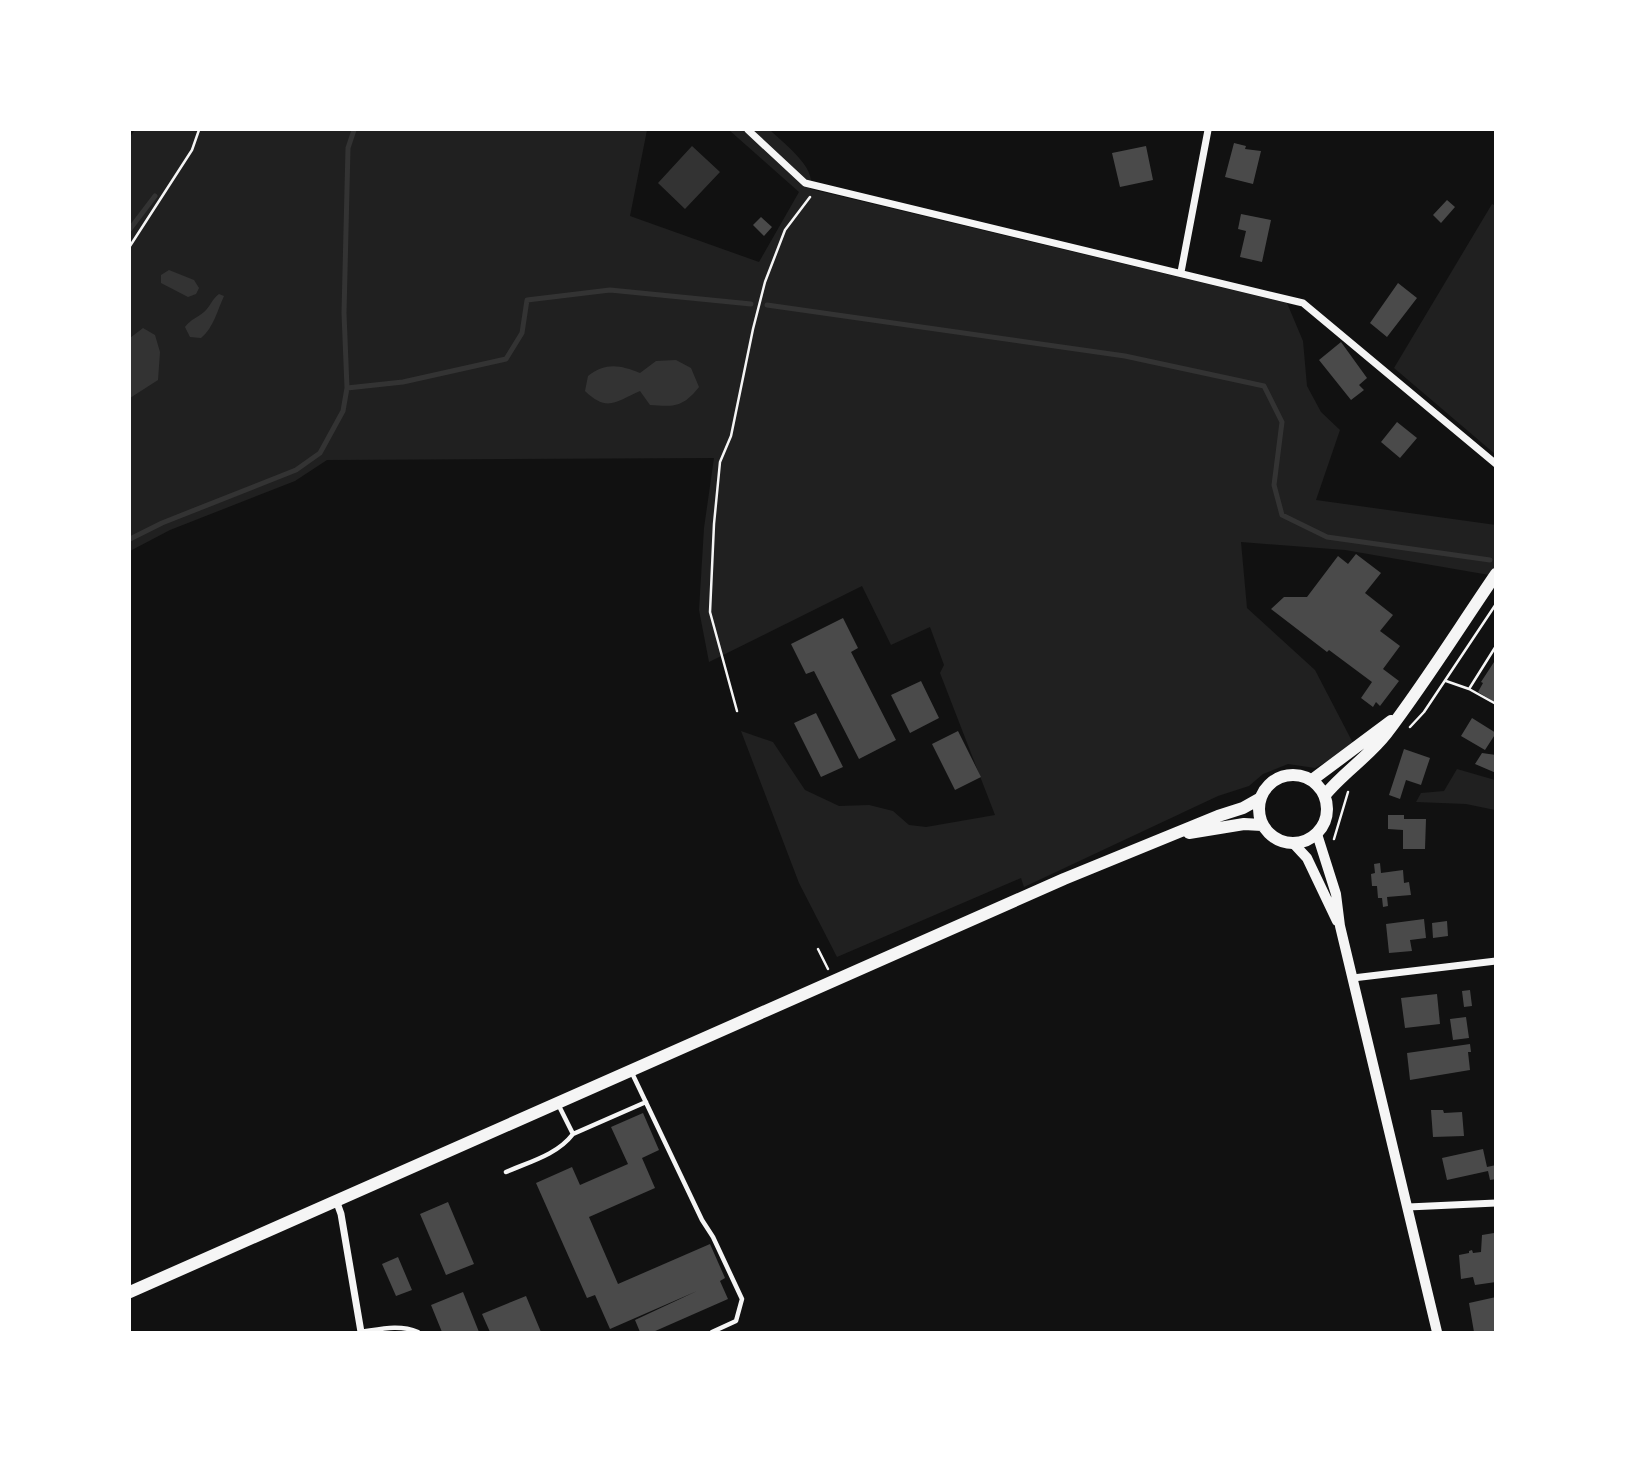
<svg xmlns="http://www.w3.org/2000/svg" width="1625" height="1462" font-family="'Varela Round',sans-serif">
	<rect width="100%" height="100%" fill="#111"/>
	<path fill="#202020" d="M135,130H647L630,216L759,262L799,192L729,130H770C784,144 818,168 810,189L1287,303L1303,341L1307,386L1321,412L1340,430L1316,500L1496,525L1495,576L1345,550L1241,542L1247,608L1315,670L1353,743L1341,754L1315,768L1288,764L1263,774L1249,786L1218,796L1024,887L1021,878L837,957L799,883L741,731L773,742L805,790L839,806L869,805L893,811L909,825L926,827L995,815L940,673L944,665L930,627L891,645L862,586L709,662L699,610L704,528L714,458L327,460L295,481L170,530L130,551V137Z
		M1492,204L1496,206L1495,454L1394,368Z
		M1457,769L1495,780V810L1466,804L1416,802L1421,793L1444,791Z"/>
	<path fill="#333" d="M692,146L720,172L685,209L658,183Z
		M169,270L194,280L199,288L196,294L188,297L161,283V275Z
		M219,294L224,296C217,311 214,327 201,338L190,337L185,327C191,319 197,318 204,312C210,307 212,299 219,294Z
		M143,328L155,335L160,352L158,380L130,398V338Z
		M676,360L691,368L699,387C683,407 675,407 650,405L640,391C616,401 608,413 585,391L588,376C606,362 620,365 640,373L656,361Z"/>
	<g fill="none" stroke-linecap="round" stroke-linejoin="round">
		<path stroke="#333" stroke-width="5" d="M130,229L155,196
			M767,305L1125,356L1264,386L1282,422L1274,485L1282,515L1327,537L1490,560
			M347,388L403,382L506,359L522,333L527,300L610,290L751,304
			M130,539L162,523L296,470L320,453L343,411L347,388L344,313L348,148L354,130"/>
	</g>
	<path fill="#4a4a4a" d="M1234,143L1246,146L1245,149L1261,151L1253,184L1225,177Z
		M1146,146L1153,180L1120,187L1112,153Z
		M1447,200L1455,207L1441,223L1433,215Z
		M1241,214L1271,220L1262,262L1240,257L1246,231L1238,229Z
		M761,217L772,227L764,236L753,225Z
		M1398,283L1417,298L1387,337L1370,323Z
		M1341,342L1367,378L1359,385L1364,390L1351,400L1319,360Z
		M1397,422L1417,438L1400,458L1381,442Z
		M1356,554L1381,573L1365,593L1393,615L1380,631L1400,646L1383,669L1399,681L1380,706L1376,702L1373,707L1361,698L1372,682L1329,650L1327,652L1271,609L1284,597H1307L1338,556L1348,564Z
		M843,618L858,648L851,652L896,740L859,759L814,671L806,674L791,644Z
		M1496,659V703L1478,692L1483,683L1481,682Z
		M921,681L939,718L910,733L891,695Z
		M816,713L843,767L821,777L794,723Z
		M1472,718L1496,733L1485,750L1461,736Z
		M958,731L981,777L955,790L932,744Z
		M1404,749L1430,758L1421,785L1406,780L1400,799L1389,795Z
		M1482,753L1496,755V773L1475,764Z
		M1388,815H1404V819H1426L1425,849H1403V830L1388,829Z
		M1380,863L1381,873L1403,870L1404,883L1409,882L1411,895L1387,897L1388,906L1383,907L1382,898H1378L1377,886H1372L1371,874L1375,873L1374,864Z
		M1424,919L1426,938L1410,940L1412,951L1389,953L1386,924Z
		M1447,921L1448,936L1433,938L1432,923Z
		M1470,990L1472,1006L1464,1007L1462,991Z
		M1437,994L1440,1024L1405,1028L1401,998Z
		M1466,1017L1469,1038L1453,1040L1450,1019Z
		M1470,1044L1471,1052H1468L1470,1070L1410,1080L1407,1053Z
		M1431,1110H1443L1444,1113L1462,1112L1464,1136L1433,1137Z
		M643,1113L659,1150L642,1158L655,1188L589,1217L618,1284L710,1244L725,1278L720,1281L728,1299L653,1332H640L635,1320L697,1291L610,1329L595,1295L587,1298L536,1183L572,1167L580,1185L628,1164L611,1127Z
		M1483,1149L1487,1167L1496,1165V1179L1490,1180L1488,1171L1447,1180L1442,1158Z
		M448,1202L474,1264L446,1275L420,1214Z
		M1494,1233L1496,1282L1475,1285L1473,1277L1461,1279L1459,1255L1469,1253V1251L1472,1250L1473,1253L1481,1252L1482,1235Z
		M398,1257L412,1290L396,1296L382,1264Z
		M463,1292L479,1332H442L431,1305Z
		M526,1296L541,1332H490L482,1314Z
		M1496,1297V1332H1474L1469,1303Z"/>
	<g fill="none" stroke-linecap="round" stroke-linejoin="round">
		<path stroke="#f5f5f5" stroke-width="2.5" d="M130,246L192,150L199,130
			M1446,681L1469,689L1496,646
			M1469,689L1496,704
			M737,711L710,612L714,524L720,462L731,436L753,329L765,282L785,230L810,197
			M1410,727L1424,712L1496,604
			M1334,839L1348,792
			M818,949L828,969"/>
		<path stroke="#f5f5f5" stroke-width="4.5" d="M631,1071L702,1220L713,1237L742,1299L736,1321L712,1332
			M559,1106L573,1134L646,1102
			M506,1172C529,1162 557,1155 573,1134
			M361,1332C381,1329 399,1324 418,1332"/>
		<path stroke="#f5f5f5" stroke-width="7" d="M748,130L805,183L1303,303L1496,464
			M1181,272L1208,130
			M1353,978L1496,961
			M336,1200L341,1214L361,1332
			M1408,1207L1496,1203"/>
		<path stroke="#f5f5f5" stroke-width="10" d="M1317,834L1336,894L1340,926L1437,1332
			M1294,844L1307,858L1337,921"/>
		<path stroke="#f5f5f5" stroke-width="12" d="M1259 809a34 34 0 1 1 68 0a34 34 0 1 1-68 0Z
			M1312,780L1391,721
			M1325,795C1343,773 1368,757 1386,734C1425,683 1459,628 1496,574
			M1189,833L1244,824L1262,825
			M130,1292L1064,879L1218,816L1243,808L1259,799"/>
	</g>
	<rect width="1625" height="1462" fill="none" stroke="#ffffff" stroke-width="262"/>
</svg>
